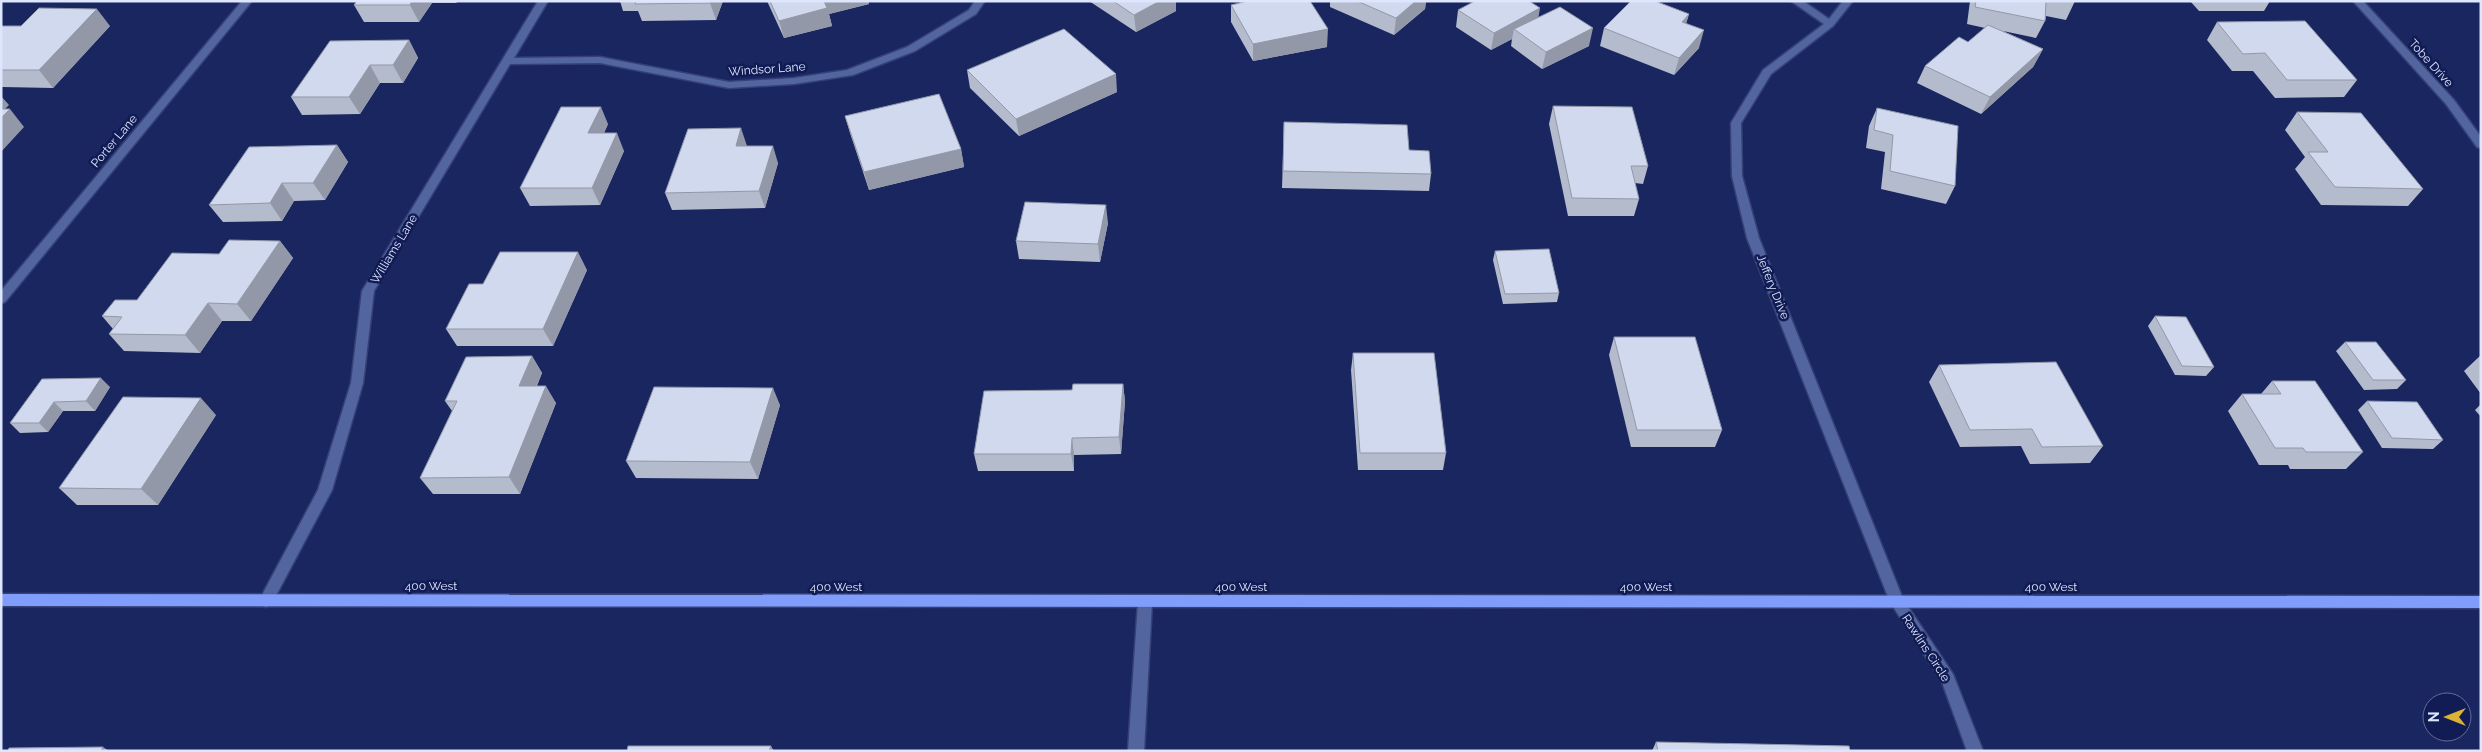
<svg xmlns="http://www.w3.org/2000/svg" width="2482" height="752" font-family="Raleway,sans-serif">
	<rect width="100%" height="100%" fill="#192660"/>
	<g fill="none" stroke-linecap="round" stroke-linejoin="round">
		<g stroke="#354176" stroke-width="3">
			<path id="minor" d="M242,1H252L5,302L1,303V291Z
				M538,1H548L514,58L600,57L729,82L794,78L847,70L907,47L969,10L975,1H985L976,14L915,51L853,75L794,84L729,88L600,63L510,64L374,291L363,383L332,490L271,605L266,607L261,605L259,601L261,597L318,490L351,383L362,291Z
				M1791,1H1803L1829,19L1843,1H1853L1833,26L1771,74L1741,123L1742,176L1759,238L1903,599L1953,674L1983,751H1967L1942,682L1890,602L1747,238L1732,176L1731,123L1763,70L1824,24Z
				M2353,1H2363L2454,100L2481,137V148L2477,147L2446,104Z
				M1145,596L1150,598L1152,602L1144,751H1128L1138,602L1140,598Z"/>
		</g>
		<g stroke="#354176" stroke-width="3">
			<path id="major" d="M1,594L2481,596V608L1,606Z"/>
		</g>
		<use href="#minor" fill="#53659f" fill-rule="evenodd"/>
		<use href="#major" fill="#809dfc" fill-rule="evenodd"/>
	</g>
	<path fill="#b4bbcd" d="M357,1H458L456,3H432L419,22H364L354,5Z
		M620,1H723L716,20L642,21L638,11H623Z
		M767,1H868L869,4L829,14L832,26L784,38Z
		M1089,1H1176V11L1136,32Z
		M1330,1H1426L1425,9L1394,35L1330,7Z
		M1970,1H2075L2066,20L2046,16L2045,21L2036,38L2003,31L2043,49L2033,67L1981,114L1917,83L1925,66L1968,42L1985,28L1967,24Z
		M2190,1H2270L2264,11H2199Z
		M1231,5L1327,47L1253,61L1231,22Z
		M1458,10L1539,17L1589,46L1542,69L1511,46L1512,39L1491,50L1456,27Z
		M1689,14L1686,23L1699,48L1674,75L1600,46L1604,28Z
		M2217,22L2357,80L2344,97L2275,98L2253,71H2232L2207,40Z
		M1,26H110L53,88L2,87L1,86Z
		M409,40L418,58L403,83H380L360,114L302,115L291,97Z
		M967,70L1117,92L1019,136L970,88Z
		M1553,106L1648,166L1643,184L1635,183L1639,199L1634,216H1568L1549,124Z
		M1877,108L1955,186L1946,204L1881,189L1885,152L1866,148L1869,126Z
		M2297,112L2423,189L2408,206L2321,205L2295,169L2305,157L2285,130Z
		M845,116L961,149L964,167L869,190L850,133Z
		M1284,122L1409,150L1431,174L1429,191L1282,188Z
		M608,124L604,133L624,151L600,205L530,206L520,188Z
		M337,145L348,162L325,200L294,201L282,221L223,222L209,205Z
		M747,146L778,163L765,208L672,210L665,193Z
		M1108,223L1100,262L1019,259L1016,241Z
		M280,241L293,258L251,321H222L200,353L124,351L109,334L113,329L102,316L137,300L219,254Z
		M1495,251L1559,293L1557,302L1503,304L1493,260Z
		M587,270L553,346H457L446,329L483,284Z
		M2155,316L2214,367L2206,376L2175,375L2148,326Z
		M1614,337L1722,430L1715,447H1631L1609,355Z
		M2345,342L2406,380L2397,389L2364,390L2336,351Z
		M1353,353L1446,453L1443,470H1358L1351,370Z
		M2481,355V394L2464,371Z
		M532,356L542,373L537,386L556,403L520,494H433L420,478L452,411L445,401Z
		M1939,365L2103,446L2090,463L2030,464L2021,446L1960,447L1929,382Z
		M42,379L110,387L95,411H63L48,432L20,433L10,423Z
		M2272,381L2363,452L2346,469H2290L2288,465H2259L2228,411L2242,394H2261Z
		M1123,384L1125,401L1121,454L1074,455V471H978L974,454L1072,390Z
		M2367,401L2443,440L2433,449L2382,448L2358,410Z
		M2481,404V417L2475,410Z
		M780,405L758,479L636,478L626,461Z
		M216,415L158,505H77L59,488Z
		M1656,742L1850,751H1652Z"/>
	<path fill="#9298a7" d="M412,1H431L432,3L419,22L410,5Z
		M711,1H723L716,20L710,3Z
		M823,1H868L869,4L829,14L832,26L784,38L779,21Z
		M1160,1H1176V11L1136,32L1134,15Z
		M1416,1H1426L1425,9L1394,35L1396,18Z
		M1540,8L1537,26L1514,29L1512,39L1491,50L1494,33Z
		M97,9L110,26L53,88L39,70Z
		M1689,14L1684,31L1682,22Z
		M1593,28L1589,46L1542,69L1546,52Z
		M1328,29L1327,47L1253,61V44Z
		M1704,30L1699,48L1674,75L1679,58Z
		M409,40L418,58L403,83L393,65Z
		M2043,49L2033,67L1981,114L1990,97Z
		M370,65L380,83L360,114L349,97Z
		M1116,74L1117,92L1019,136L1016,119Z
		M1,96L9,105L1,113Z
		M601,107L608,124L596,151L588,133Z
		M10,109L24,127L1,152V118Z
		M741,128L747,146L742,164L736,146Z
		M617,133L624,151L600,205L592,188Z
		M337,145L348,162L325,200L313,183Z
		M773,146L778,163L765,208L759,191Z
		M961,149L964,167L869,190L864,172Z
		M282,183L294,201L282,221L270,203Z
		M1106,205L1108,223L1100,262L1098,244Z
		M280,241L293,258L251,321L237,304Z
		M578,252L587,270L553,346L543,329Z
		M208,303L222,321L200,353L185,335Z
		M532,356L542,373L529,403L519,386Z
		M101,378L110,387L95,411L86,401Z
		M1123,384L1125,401L1121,454L1119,437Z
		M546,386L556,403L520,494L509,477Z
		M773,388L780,405L758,479L750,462Z
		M201,398L216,415L158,505L141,489Z
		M54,402L63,411L48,432L39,423Z
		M1072,438L1074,455V471L1071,454Z
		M771,746L774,751H769Z
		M103,747L109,751H101Z"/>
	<path fill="#d1d9ee" stroke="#9298a7" d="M357,1H412L410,5H354Z
		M636,1H711L710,3L635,4Z
		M770,1H824L827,8L779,21Z
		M1113,1H1160L1134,15Z
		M1248,1H1310L1328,29L1253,44L1231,5Z
		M1357,1H1416L1396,18Z
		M1475,1H1529L1540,8L1494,33L1458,10Z
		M1631,1H1655L1689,14L1682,22L1704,30L1679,58L1604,28Z
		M1976,1H2046L2045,21L1975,7Z
		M1560,7L1593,28L1546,52L1514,29Z
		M39,8L97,9L39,70H1V26H21Z
		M2305,21L2357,80H2287L2265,53L2243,54L2217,22Z
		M1988,25L2043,49L1990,97L1925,66L1959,37L1968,42Z
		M1064,29L1116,74L1016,119L967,70Z
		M409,40L393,65H370L349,97H291L330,41Z
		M939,94L961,149L864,172L845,116Z
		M1553,106L1632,107L1648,166H1631L1639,199L1572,198Z
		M561,107H601L588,133H617L592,188H520Z
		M1877,108L1958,126L1955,186L1890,171L1893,135L1874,130Z
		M1,109H10L1,118Z
		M2297,112L2361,113L2423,189L2335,187L2308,152H2328Z
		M1284,122L1407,125L1409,150L1429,151L1431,174L1283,171Z
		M741,128L736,146H773L759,191L665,193L688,129Z
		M337,145L313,183H282L270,203L209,205L249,147Z
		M1025,202L1106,205L1098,244L1016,241Z
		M229,240L280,241L237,304L208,303L185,335L109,334L122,317L102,316L115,300H137L172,253L219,254Z
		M1549,249L1559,293L1505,294L1495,251Z
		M500,252H578L543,329H446L469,284H483Z
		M2155,316L2186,317L2214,367L2182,366Z
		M1614,337H1695L1722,430H1637Z
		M2345,342H2376L2406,380H2373Z
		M1353,353H1434L1446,453H1360Z
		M532,356L519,386H546L509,477L420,478L457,401H445L466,357Z
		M2056,362L2103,446L2042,447L2032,429L1970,430L1939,365Z
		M101,378L86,401L54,402L39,423H10L42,379Z
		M2272,381H2315L2363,452H2306L2303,448H2275L2242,394H2281Z
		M1073,384H1123L1119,437L1072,438L1071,454H974L984,391L1072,390Z
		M654,387L773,388L750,462L626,461Z
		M123,397L201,398L141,489L59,488Z
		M2367,401L2417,402L2443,440L2392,438Z
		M1656,742L1849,746L1850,751H1658Z
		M628,746H771L769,751H627Z
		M103,747L101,751H8L9,748Z"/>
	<g text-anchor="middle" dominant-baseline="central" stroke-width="5" stroke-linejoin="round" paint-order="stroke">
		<g font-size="12" fill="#dee6fd" stroke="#111b54">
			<text transform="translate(2431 63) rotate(48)">Tobe Drive</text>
			<text transform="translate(767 69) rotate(-4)">Windsor Lane</text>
			<text transform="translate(114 141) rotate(-50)">Porter Lane</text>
			<text transform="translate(394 249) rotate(-59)">Williams Lane</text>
			<text transform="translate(1773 287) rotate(68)">Jeffery Drive</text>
			<text x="431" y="586">400 West</text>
			<text x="836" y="587">400 West</text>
			<text x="1241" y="587">400 West</text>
			<text x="1646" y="587">400 West</text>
			<text x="2051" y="587">400 West</text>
			<text transform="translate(1926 648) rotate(57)">Rawlins Circle</text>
		</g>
	</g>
	<rect width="2482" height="752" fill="none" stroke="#dee6fd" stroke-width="5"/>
	<g transform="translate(2447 717) rotate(270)"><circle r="24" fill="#111b54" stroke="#636c98"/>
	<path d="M0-4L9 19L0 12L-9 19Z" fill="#dbb233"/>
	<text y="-8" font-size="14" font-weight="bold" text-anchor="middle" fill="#dee6fd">N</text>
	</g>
</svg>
